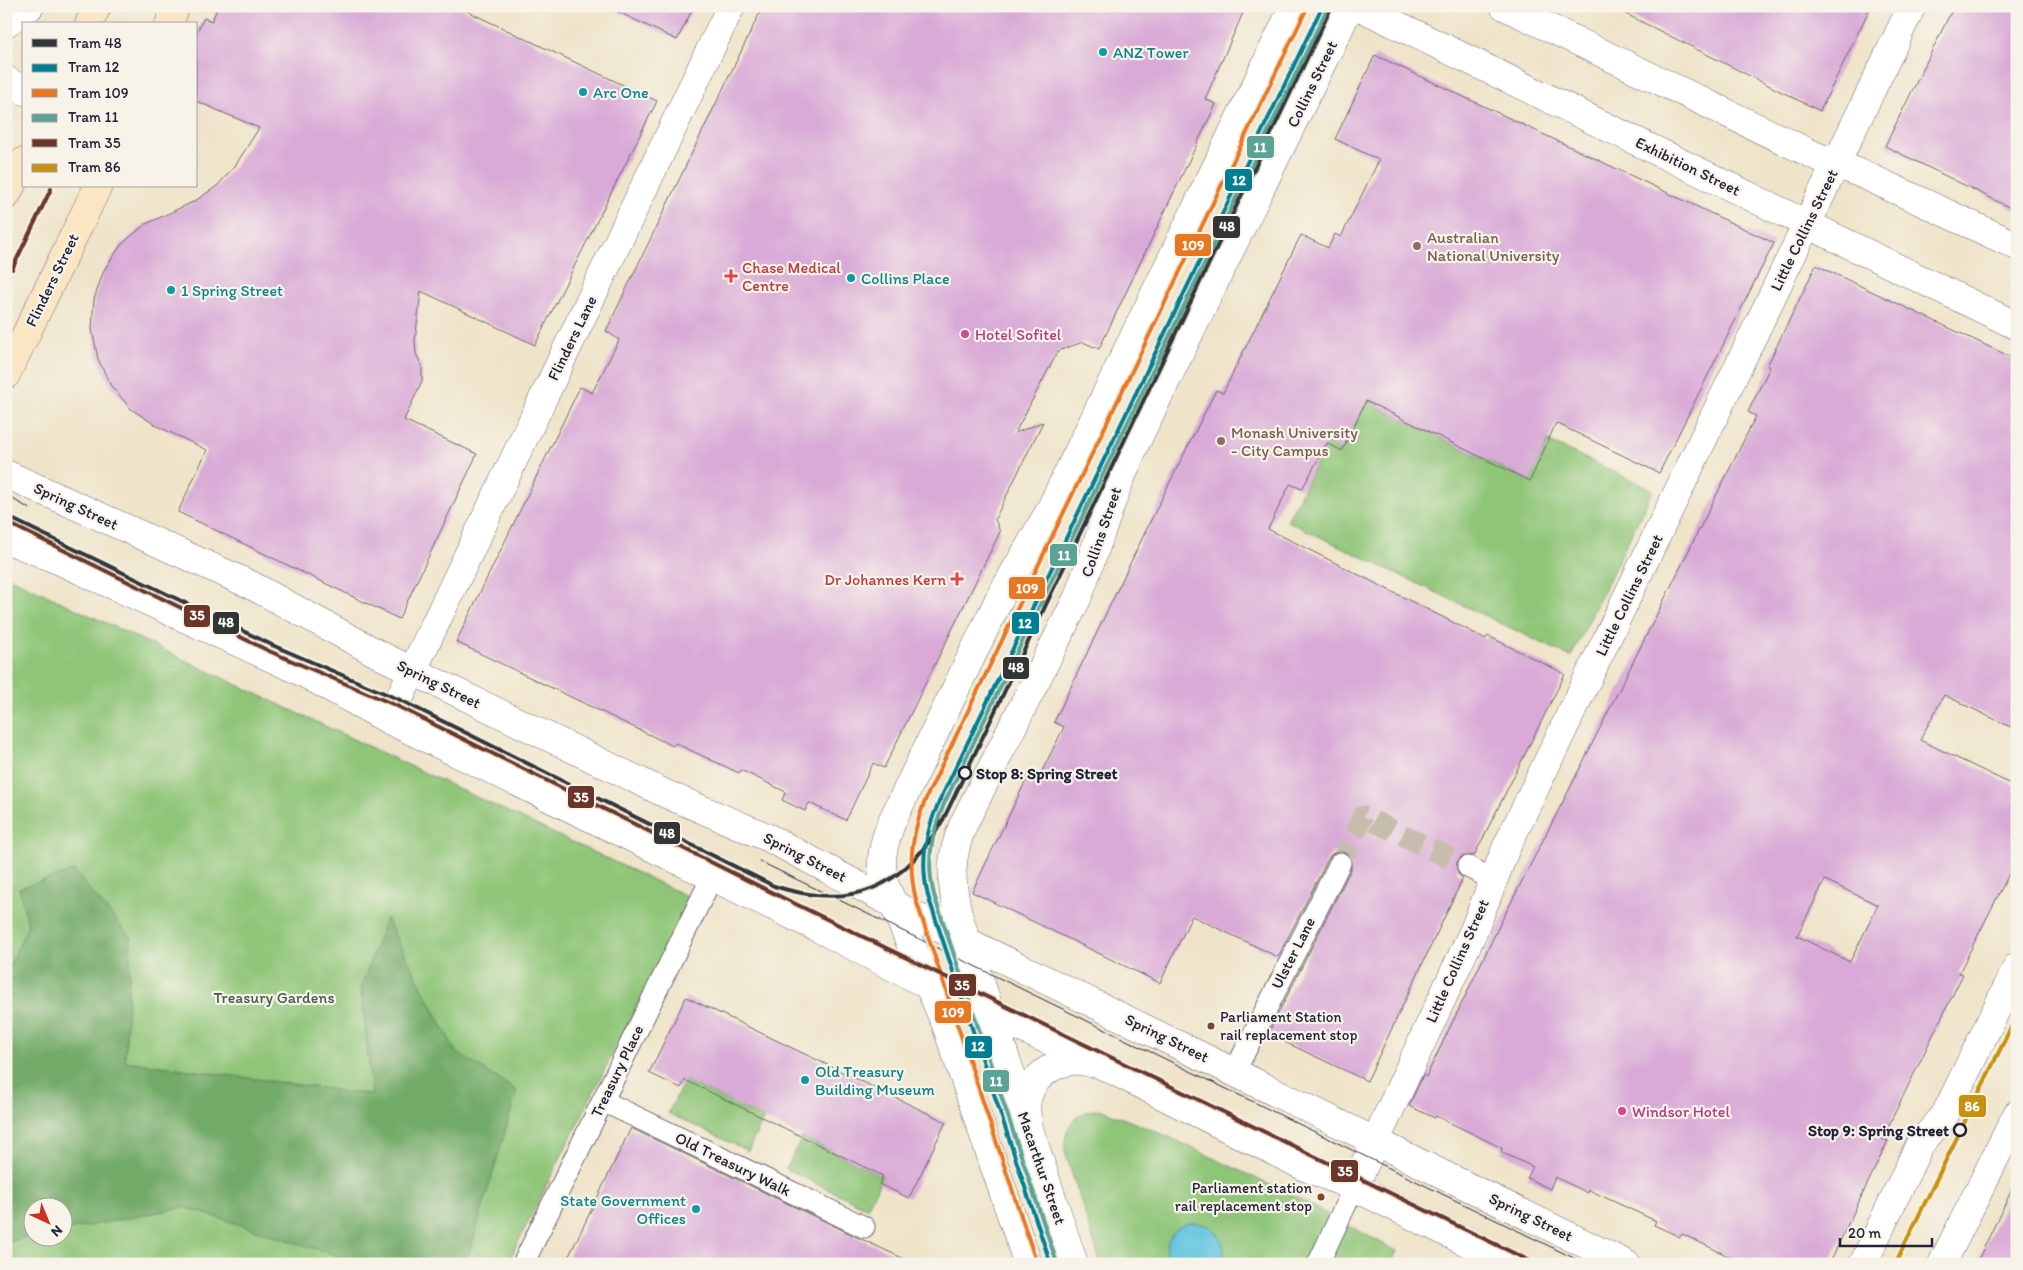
<svg xmlns="http://www.w3.org/2000/svg" width="2023" height="1270" font-family="Itim,sans-serif">
	<rect width="100%" height="100%" fill="#f7f3e8"/>
	<filter id="ink" filterUnits="userSpaceOnUse"><feTurbulence type="fractalNoise" baseFrequency=".02" numOctaves="2"/><feDisplacementMap in="SourceGraphic" scale="10" xChannelSelector="R" yChannelSelector="G"/><feConvolveMatrix kernelMatrix="1 2 1 2 8 2 1 2 1" color-interpolation-filters="sRGB"/></filter>
	<filter id="wash" filterUnits="userSpaceOnUse"><feTurbulence type="fractalNoise" baseFrequency=".0096" numOctaves="4" result="noise"/><feDisplacementMap in="SourceGraphic" scale="20" xChannelSelector="R" yChannelSelector="G"/><feGaussianBlur stdDeviation="1.12" result="paint"/><feColorMatrix in="noise" values="0 0 0 0 0 0 0 0 0 0 0 0 0 0 0 0 0 1.4 0 .05"/><feComposite in="paint" operator="in"/></filter>
	<g filter="url(#wash)">
		<rect width="100%" height="100%" fill="#efe4c9"/>
		<path fill="#8ec577" stroke="#587459" fill-rule="evenodd" d="M1366,401L1529,481L1548,441L1653,490L1571,657L1287,521L1327,443L1342,450Z
			M6,576L691,898L507,1264H6ZM32,1208H62V1238H32Z
			M685,1080L764,1118L748,1151L668,1113Z
			M1100,1109L1167,1136L1293,1196L1397,1251L1391,1264H1101L1065,1152C1063,1127 1075,1111 1100,1109Z
			M802,1137L883,1176L867,1208L786,1169Z"/>
		<path fill="#72aa68" stroke="#4a6652" d="M74,871L131,938L125,1061L372,1095L361,987L386,918L456,1052L517,1091L466,1264H363L184,1207L63,1231L62,1208H32V1236L10,1241L6,1236V974L28,925L19,888Z"/>
		<path fill="#61c4df" stroke="#42738d" d="M1192,1223C1215,1222 1229,1242 1222,1264H1168C1162,1244 1172,1226 1192,1223Z"/>
		<g id="blocks">
			<path fill="#d9aad7" fill-rule="evenodd" d="M218,6H456L657,101L535,345L421,291L415,341L416,354L422,366V381L404,420L477,454L399,619L178,512L207,450L157,426L131,409L111,386L98,359L92,329L94,299L104,270L121,245L144,225L195,201L217,186L235,166L259,128L196,101V33L204,18L212,21Z
				M606,6H694L677,40Z
				M763,6H1246L1205,99L1216,104L1099,349L1083,342L1058,351L1015,433L1043,422L995,519L1000,532L884,768L873,763L846,820L809,803L805,811L782,800L786,792L741,770L739,773L675,743L673,746L456,642L580,387L592,393L619,340L606,331Z
				M1610,6H1871L1820,111Z
				M1954,6H2017V211L1885,146Z
				M1375,55L1774,243L1659,473L1556,423L1530,481L1366,401L1342,451L1327,443L1302,489L1290,484L1268,529L1486,639L1488,636L1565,674L1474,856H1462L1457,862V873L1463,878L1367,1081L1268,1034L1351,869V857L1345,852H1334L1329,857L1278,957L1192,916L1160,983L972,892L1030,772L1039,777L1064,727L1054,722L1149,524L1216,390L1223,393L1301,235L1328,248L1335,234L1341,237L1379,160L1335,139Z
				M1816,265L2017,360V730L1944,695L1920,740L2017,787V858L1959,973L1963,974L1882,1139L1888,1141L1829,1264H1745L1682,1234L1680,1237L1654,1225L1656,1221L1589,1190L1588,1193L1555,1177L1550,1189L1527,1178L1533,1167L1501,1152L1502,1148L1436,1116L1435,1118L1409,1106L1423,1075L1426,1077L1501,922L1571,786L1756,416L1748,412L1770,367L1767,366ZM1825,880L1878,905L1850,962L1797,936Z
				M686,997L946,1122L909,1198L879,1184L883,1176L685,1080L681,1088L649,1073Z
				M631,1128L859,1238L915,1264H565Z
				M2017,1179V1264H1976Z"/>
		</g>
	</g>
	<g filter="url(#ink)">
		<use href="#blocks" fill-opacity="0" stroke="#6a666d" stroke-width="1"/>
		<g fill="none" stroke-linecap="round" stroke-linejoin="round">
			<path stroke="#c6bdad" stroke-width="21" stroke-dasharray="21 11" stroke-linecap="butt" d="M1340,863L1363,816L1468,867"/>
			<g stroke="#6a666d" stroke-width="23">
				<path id="pedestrian" d="M1468,867L1492,879
					M1235,1071L1340,863
					M603,1101L864,1227
					M523,1264L712,877
					M1318,1264L1354,1187"/>
			</g>
			<g stroke="#6a666d" stroke-width="29">
				<path id="minor" d="M389,720L731,6
					M1354,1187L1474,930L1506,848L1912,6"/>
			</g>
			<g stroke="#6a666d" stroke-width="29">
				<path id="tertiary" d="M1358,6L2017,326
					M1504,6L1816,156L1862,174L2017,246
					M6,23L30,6
					M6,80L24,91
					M6,474L251,585L384,657L666,794L769,838L929,923L1626,1264
					M6,539L58,560L300,671L389,720L820,929L928,985L1106,1067L1305,1167L1354,1187L1511,1264
					M1027,1120C1027,1112 1025,1104 1028,1096C1036,1071 1065,1055 1091,1063
					M1028,1264L946,1025L885,885C878,862 884,842 892,821L999,599L1049,512L1294,6
					M1074,1264L959,918C950,880 949,858 964,823L1078,597L1117,487L1137,440L1350,6
					M1863,1264L1920,1144L1945,1115L2017,967
					M1942,1264L2017,1114"/>
			</g>
			<g stroke="#6a666d" stroke-width="29">
				<path id="secondary" d="M89,24L97,6
					M169,24L176,6
					M6,196L24,161
					M6,375L98,186"/>
			</g>
			<use href="#pedestrian" stroke="#fff" stroke-width="21"/>
			<use href="#minor" stroke="#fff" stroke-width="28"/>
			<use href="#tertiary" stroke="#fff" stroke-width="28"/>
			<use href="#secondary" stroke="#fbe6c4" stroke-width="28"/>
			<path stroke="#22223b" stroke-width="1" d="M6,495L30,509
				M759,861L1586,1264"/>
			<g stroke="#f7f3e8" stroke-width="8">
				<path id="tram-1" d="M6,516L272,645L398,699L774,886C852,911 904,889 944,818L1332,6"/>
			</g>
			<g stroke="#f7f3e8" stroke-width="8">
				<path id="tram-2" d="M1050,1262L928,896C920,862 925,833 939,802L1321,9"/>
			</g>
			<g stroke="#f7f3e8" stroke-width="8">
				<path id="tram-3" d="M1037,1264L916,900C907,863 912,831 927,796L1308,6"/>
			</g>
			<g stroke="#f7f3e8" stroke-width="8">
				<path id="tram-4" d="M1056,1260L934,895C926,862 931,835 944,804L1326,11"/>
			</g>
			<g stroke="#f7f3e8" stroke-width="8">
				<path id="tram-5" d="M12,269L51,189
					M6,522L269,651L395,705L771,892L1536,1264"/>
			</g>
			<g stroke="#f7f3e8" stroke-width="8">
				<path id="tram-6" d="M1895,1264L2017,1015"/>
			</g>
			<use href="#tram-1" stroke="#333434" stroke-width="4"/>
			<use href="#tram-2" stroke="#007e92" stroke-width="4"/>
			<use href="#tram-3" stroke="#e87722" stroke-width="4"/>
			<use href="#tram-4" stroke="#5ba394" stroke-width="4"/>
			<use href="#tram-5" stroke="#6b3529" stroke-width="4"/>
			<use href="#tram-6" stroke="#c8900f" stroke-width="4"/>
		</g>
	</g>
	<g fill="#0f9aa8" stroke="#f7f3e8" stroke-width="2">
		<circle cx="1103" cy="52" r="5"/>
		<circle cx="583" cy="92" r="5"/>
		<circle cx="851" cy="278" r="5"/>
		<circle cx="171" cy="290" r="5"/>
		<circle cx="805" cy="1080" r="5"/>
		<circle cx="696" cy="1209" r="5"/>
	</g>
	<g fill="#8d6e63" stroke="#f7f3e8" stroke-width="2">
		<circle cx="1417" cy="246" r="5"/>
		<circle cx="1221" cy="441" r="5"/>
	</g>
	<g fill="#e0444e" stroke="#f7f3e8" stroke-width="2">
		<path d="M728.5 268.5h5v5h5v5h-5v5h-5v-5h-5v-5h5z"/>
		<path d="M954.5 571.5h5v5h5v5h-5v5h-5v-5h-5v-5h5z"/>
	</g>
	<g fill="#d1479c" stroke="#f7f3e8" stroke-width="2">
		<circle cx="965" cy="334" r="5"/>
		<circle cx="1622" cy="1111" r="5"/>
	</g>
	<g fill="#f7f3e8" stroke="#22223b" stroke-width="2.5">
		<circle cx="965" cy="773" r="6"/>
		<circle cx="1960" cy="1130" r="6"/>
	</g>
	<g fill="#7a4b2a" stroke="#f7f3e8" stroke-width="2">
		<circle cx="1211" cy="1026" r="4.5"/>
		<circle cx="1321" cy="1197" r="4.5"/>
	</g>
	<g text-anchor="middle" dominant-baseline="central" stroke-width="4.5" stroke-linejoin="round" paint-order="stroke">
		<g font-size="15" fill="#22223b" stroke="#f7f3e8" text-anchor="start">
			<text x="1220" y="1017">Parliament Station<tspan x="1220" dy="18">rail replacement stop</tspan></text>
			<text x="1312" y="1188" text-anchor="end">Parliament station<tspan x="1312" dy="18">rail replacement stop</tspan></text>
		</g>
		<g font-size="16" fill="#0d838f" stroke="#f7f3e8" text-anchor="start">
			<text x="1113" y="52">ANZ Tower</text>
			<text x="593" y="92">Arc One</text>
			<text x="861" y="278">Collins Place</text>
			<text x="181" y="290">1 Spring Street</text>
			<text x="815" y="1071">Old Treasury<tspan x="815" dy="18">Building Museum</tspan></text>
			<text x="686" y="1200" text-anchor="end">State Government<tspan x="686" dy="18">Offices</tspan></text>
		</g>
		<g font-size="16" fill="#22223b" stroke="#f7f3e8">
			<text transform="translate(1312 84) rotate(-64)">Collins Street</text>
			<text transform="translate(1688 166) rotate(26)">Exhibition Street</text>
			<text transform="translate(1804 230) rotate(-64)">Little Collins Street</text>
			<text transform="translate(52 280) rotate(-64)">Flinders Street</text>
			<text transform="translate(572 338) rotate(-64)">Flinders Lane</text>
			<text transform="translate(76 506) rotate(25)">Spring Street</text>
			<text transform="translate(1101 532) rotate(-71)">Collins Street</text>
			<text transform="translate(1629 595) rotate(-64)">Little Collins Street</text>
			<text transform="translate(439 684) rotate(26)">Spring Street</text>
			<text transform="translate(805 857) rotate(27)">Spring Street</text>
			<text transform="translate(1293 953) rotate(-63)">Ulster Lane</text>
			<text transform="translate(1457 961) rotate(-66)">Little Collins Street</text>
			<text transform="translate(1167 1038) rotate(26)">Spring Street</text>
			<text transform="translate(617 1071) rotate(-64)">Treasury Place</text>
			<text transform="translate(733 1164) rotate(26)">Old Treasury Walk</text>
			<text transform="translate(1042 1168) rotate(71)">Macarthur Street</text>
			<text transform="translate(1531 1217) rotate(26)">Spring Street</text>
		</g>
		<g font-size="16" fill="#785e54" stroke="#f7f3e8" text-anchor="start">
			<text x="1427" y="237">Australian<tspan x="1427" dy="18">National University</tspan></text>
			<text x="1231" y="432">Monash University<tspan x="1231" dy="18">- City Campus</tspan></text>
		</g>
		<g font-size="16" fill="#be3a42" stroke="#f7f3e8" text-anchor="start">
			<text x="742" y="267">Chase Medical<tspan x="742" dy="18">Centre</tspan></text>
			<text x="946" y="579" text-anchor="end">Dr Johannes Kern</text>
		</g>
		<g font-size="16" fill="#b23c85" stroke="#f7f3e8" text-anchor="start">
			<text x="975" y="334">Hotel Sofitel</text>
			<text x="1632" y="1111">Windsor Hotel</text>
		</g>
		<g font-size="16" font-weight="bold" fill="#22223b" stroke="#f7f3e8" text-anchor="start">
			<text x="976" y="773">Stop 8: Spring Street</text>
			<text x="1949" y="1130" text-anchor="end">Stop 9: Spring Street</text>
		</g>
		<g font-size="16" fill="#485b50" stroke="#f7f3e8">
			<text x="274" y="997">Treasury Gardens</text>
		</g>
	</g>
	<g stroke="#f7f3e8" stroke-width="2">
		<rect x="1246" y="135" width="29" height="24" rx="5" fill="#5ba394"/>
		<rect x="1224" y="168" width="29" height="24" rx="5" fill="#007e92"/>
		<rect x="1212" y="215" width="29" height="24" rx="5" fill="#333434"/>
		<rect x="1174" y="233" width="38" height="24" rx="5" fill="#e87722"/>
		<rect x="1049" y="543" width="29" height="24" rx="5" fill="#5ba394"/>
		<rect x="1008" y="576" width="38" height="24" rx="5" fill="#e87722"/>
		<rect x="183" y="604" width="28" height="24" rx="5" fill="#6b3529"/>
		<rect x="212" y="611" width="28" height="24" rx="5" fill="#333434"/>
		<rect x="1011" y="611" width="29" height="24" rx="5" fill="#007e92"/>
		<rect x="1002" y="656" width="28" height="24" rx="5" fill="#333434"/>
		<rect x="567" y="785" width="28" height="24" rx="5" fill="#6b3529"/>
		<rect x="653" y="821" width="28" height="24" rx="5" fill="#333434"/>
		<rect x="948" y="973" width="29" height="24" rx="5" fill="#6b3529"/>
		<rect x="934" y="1000" width="38" height="24" rx="5" fill="#e87722"/>
		<rect x="964" y="1035" width="29" height="24" rx="5" fill="#007e92"/>
		<rect x="982" y="1069" width="28" height="24" rx="5" fill="#5ba394"/>
		<rect x="1958" y="1094" width="29" height="24" rx="5" fill="#c8900f"/>
		<rect x="1330" y="1159" width="29" height="24" rx="5" fill="#6b3529"/>
	</g>
	<g font-size="14" text-anchor="middle" font-weight="bold" fill="#fff">
		<text x="1260" y="152">11</text>
		<text x="1239" y="185">12</text>
		<text x="1227" y="231">48</text>
		<text x="1193" y="250">109</text>
		<text x="1064" y="560">11</text>
		<text x="1027" y="593">109</text>
		<text x="197" y="620">35</text>
		<text x="226" y="627">48</text>
		<text x="1025" y="628">12</text>
		<text x="1016" y="672">48</text>
		<text x="581" y="802">35</text>
		<text x="667" y="838">48</text>
		<text x="962" y="990">35</text>
		<text x="953" y="1017">109</text>
		<text x="978" y="1051">12</text>
		<text x="996" y="1086">11</text>
		<text x="1972" y="1111">86</text>
		<text x="1345" y="1176">35</text>
	</g>
	<rect width="2023" height="1270" fill="none" stroke="#f7f3e8" stroke-width="25"/>
	<rect x="22" y="22" width="175" height="165" fill="#f7f3e8" stroke="#a29fa3"/>
	<rect x="32" y="39" width="25" height="8" fill="#333434" stroke="#a29fa3"/>
	<text x="68" y="48" font-size="15" fill="#22223b">Tram 48</text>
	<rect x="32" y="64" width="25" height="8" fill="#007e92" stroke="#a29fa3"/>
	<text x="68" y="72" font-size="15" fill="#22223b">Tram 12</text>
	<rect x="32" y="89" width="25" height="8" fill="#e87722" stroke="#a29fa3"/>
	<text x="68" y="98" font-size="15" fill="#22223b">Tram 109</text>
	<rect x="32" y="114" width="25" height="8" fill="#5ba394" stroke="#a29fa3"/>
	<text x="68" y="122" font-size="15" fill="#22223b">Tram 11</text>
	<rect x="32" y="139" width="25" height="8" fill="#6b3529" stroke="#a29fa3"/>
	<text x="68" y="148" font-size="15" fill="#22223b">Tram 35</text>
	<rect x="32" y="164" width="25" height="8" fill="#c8900f" stroke="#a29fa3"/>
	<text x="68" y="172" font-size="15" fill="#22223b">Tram 86</text>
	<g transform="translate(48 1222) rotate(136)"><circle r="24" fill="#f7f3e8" stroke="#a29fa3"/>
	<path d="M0-4L9 19L0 12L-9 19Z" fill="#c8321e"/>
	<text y="-8" font-size="14" font-weight="bold" text-anchor="middle" fill="#22223b">N</text>
	</g>
	<path d="M1840 1238v8h92v-8" fill="none" stroke="#22223b" stroke-width="2.5"/>
	<text x="1848" y="1238" font-size="15" fill="#22223b" stroke="#f7f3e8" stroke-width="4" paint-order="stroke">20 m</text>
</svg>
